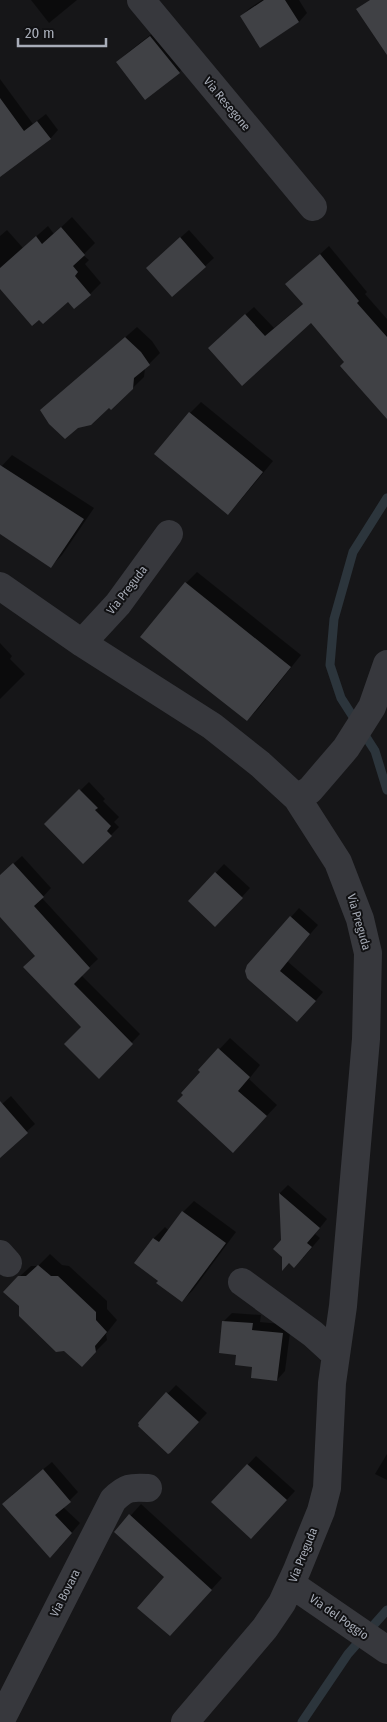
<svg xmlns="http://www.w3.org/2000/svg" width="387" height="1722" font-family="'Fira Sans Condensed',sans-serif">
	<rect width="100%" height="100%" fill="#161618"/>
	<path fill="#0007" d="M31,0H77L49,23Z
		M262,0H299L307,13L299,22L241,16L250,8Z
		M159,28L187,64L179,72L118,62L126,54Z
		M0,79L33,124L46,114L58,130L50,139L0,175Z
		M72,217L95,243L83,255L89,260L85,264L101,283L90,294L75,308L68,300L0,287V236L7,230L23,248L48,226L54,234Z
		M189,230L214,258L172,296L156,259Z
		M329,246L367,292L365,294L387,319V403L346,361L312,321L242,384L218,339L254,307L274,328L304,303L287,284Z
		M137,327L152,341L160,353L145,368L144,377L111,409L109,406L42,410Z
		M201,402L273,461L239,502L228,513L190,413Z
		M12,455L94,508L62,555L51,566L0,533V468Z
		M197,572L301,655L258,709L247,720L186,583Z
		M0,643L12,656L10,659L25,674L0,699Z
		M89,782L105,799L103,801L119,817L114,822L119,827L83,863L46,824Z
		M22,856L51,888L42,898L98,959L81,975L140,1034L99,1077L83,1027L36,956L0,916V876Z
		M224,864L250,888L224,917L189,901Z
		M299,908L318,925L287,961L323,992L306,1012L248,966Z
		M230,1038L260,1065L249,1079L277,1105L244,1140L200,1070Z
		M11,1096L35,1124L0,1156V1102L2,1104Z
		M288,1185L327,1219L315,1234L320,1238L303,1258L282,1241L280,1193Z
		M194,1201L236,1232L193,1290L182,1301L136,1263L154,1238L165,1227L169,1231L183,1212Z
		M50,1254L62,1265L69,1266L107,1301V1309L117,1320L106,1334L107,1340L82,1365L19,1277L31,1266H38Z
		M232,1313L261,1315L260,1322L291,1325L285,1371L277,1380L253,1366L237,1354L224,1321Z
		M176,1385L207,1413L179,1443L139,1423Z
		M387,1454V1480L375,1474Z
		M256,1456L295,1491L260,1529L213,1502Z
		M52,1462L78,1492L63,1507L80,1523L59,1548L12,1495Z
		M141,1504L222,1578L181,1623L165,1577L116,1532Z"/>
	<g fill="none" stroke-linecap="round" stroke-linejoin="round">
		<path stroke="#2c353c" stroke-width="9" d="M387,498L353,552L334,619L330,665L341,698L375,751L387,790
			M302,1722L348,1654L387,1610"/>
	</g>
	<path fill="#404145" d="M264,0H285L299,22L260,48L240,16Z
		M370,0H387V55L356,9Z
		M150,36L180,73L145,100L116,62Z
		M0,98L24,131L37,121L51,139L0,177Z
		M61,227L85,255L73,266L78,272L75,276L91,295L74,309L68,302L43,324L39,320L32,326L0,289V268L36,236L42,244Z
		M180,237L206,267L172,297L146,268Z
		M320,254L359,301L357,303L387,337V419L340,366L344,362L311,323L242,386L208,348L245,314L265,336L303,304L285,284Z
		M125,337L141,352L150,365L134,378L133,389L111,410L109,408L91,425L78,428L65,439L49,424L40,410Z
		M189,412L263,472L228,515L154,454Z
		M0,465L84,519L51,568L0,534Z
		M185,582L291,667L247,721L140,637Z
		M79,789L98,808L95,810L111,826L107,831L112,836L83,864L44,824Z
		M13,863L44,897L34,906L90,968L74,984L133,1044L99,1079L64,1044L81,1027L23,967L35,956L0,917V875Z
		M215,872L243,898L215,927L188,901Z
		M290,916L310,934L280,971L316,1001L297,1022L250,981L247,978L245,971L247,965Z
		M218,1048L250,1077L238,1091L267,1116L233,1153L177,1101L183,1095L181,1093L200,1072L198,1070Z
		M0,1101L28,1133L0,1158Z
		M279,1193L320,1228L307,1243L312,1247L294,1268L289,1263L282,1271V1257L273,1249L281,1240Z
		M182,1211L226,1243L182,1302L156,1283L158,1281L134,1263L153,1238L159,1242Z
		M38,1265L51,1276H58L96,1312V1320L107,1332L95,1346L96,1352L82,1367L64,1351L56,1352L19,1316V1306L3,1292L18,1276H26Z
		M222,1321L253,1323L252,1330L283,1333L277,1381L251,1378L252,1367L235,1365L236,1355L219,1353Z
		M166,1392L199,1422L170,1453L168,1454L138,1426L139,1425L138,1423Z
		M247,1464L287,1500L251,1539L211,1502Z
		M43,1469L71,1502L55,1515L72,1533L50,1558L2,1504Z
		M129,1514L212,1590L170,1636L137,1608L164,1577L114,1532Z"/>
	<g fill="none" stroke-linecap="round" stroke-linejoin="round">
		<path stroke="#37383d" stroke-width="28" d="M141,0L313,207
			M0,586L82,643L212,726L260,764L297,798L338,862L360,919L368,953L366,1039L343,1306L332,1383L327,1488L321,1511L297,1570L282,1603L265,1628L185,1722
			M82,643L118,604L169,534
			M297,798L310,790L346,748L372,707L387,664
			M0,1254L8,1263
			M242,1282L313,1334L336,1355
			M291,1584L387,1650
			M0,1722L113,1500C126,1487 131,1487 148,1488"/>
	</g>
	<g text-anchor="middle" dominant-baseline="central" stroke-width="4" stroke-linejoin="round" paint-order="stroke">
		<g font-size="12" fill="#a8adb8" stroke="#111113">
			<text transform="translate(227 104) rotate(50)">Via Resegone</text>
			<text transform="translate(127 590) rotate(-52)">Via Preguda</text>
			<text transform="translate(359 922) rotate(74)">Via Preguda</text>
			<text transform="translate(303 1555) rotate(-68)">Via Preguda</text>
			<text transform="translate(65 1593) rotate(-63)">Via Bovara</text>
			<text transform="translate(339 1617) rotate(35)">Via del Poggio</text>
		</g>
	</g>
	<path d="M18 38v8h88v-8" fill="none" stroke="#a8adb8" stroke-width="2.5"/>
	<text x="25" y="38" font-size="15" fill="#a8adb8" stroke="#111113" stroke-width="4" paint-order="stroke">20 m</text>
</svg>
